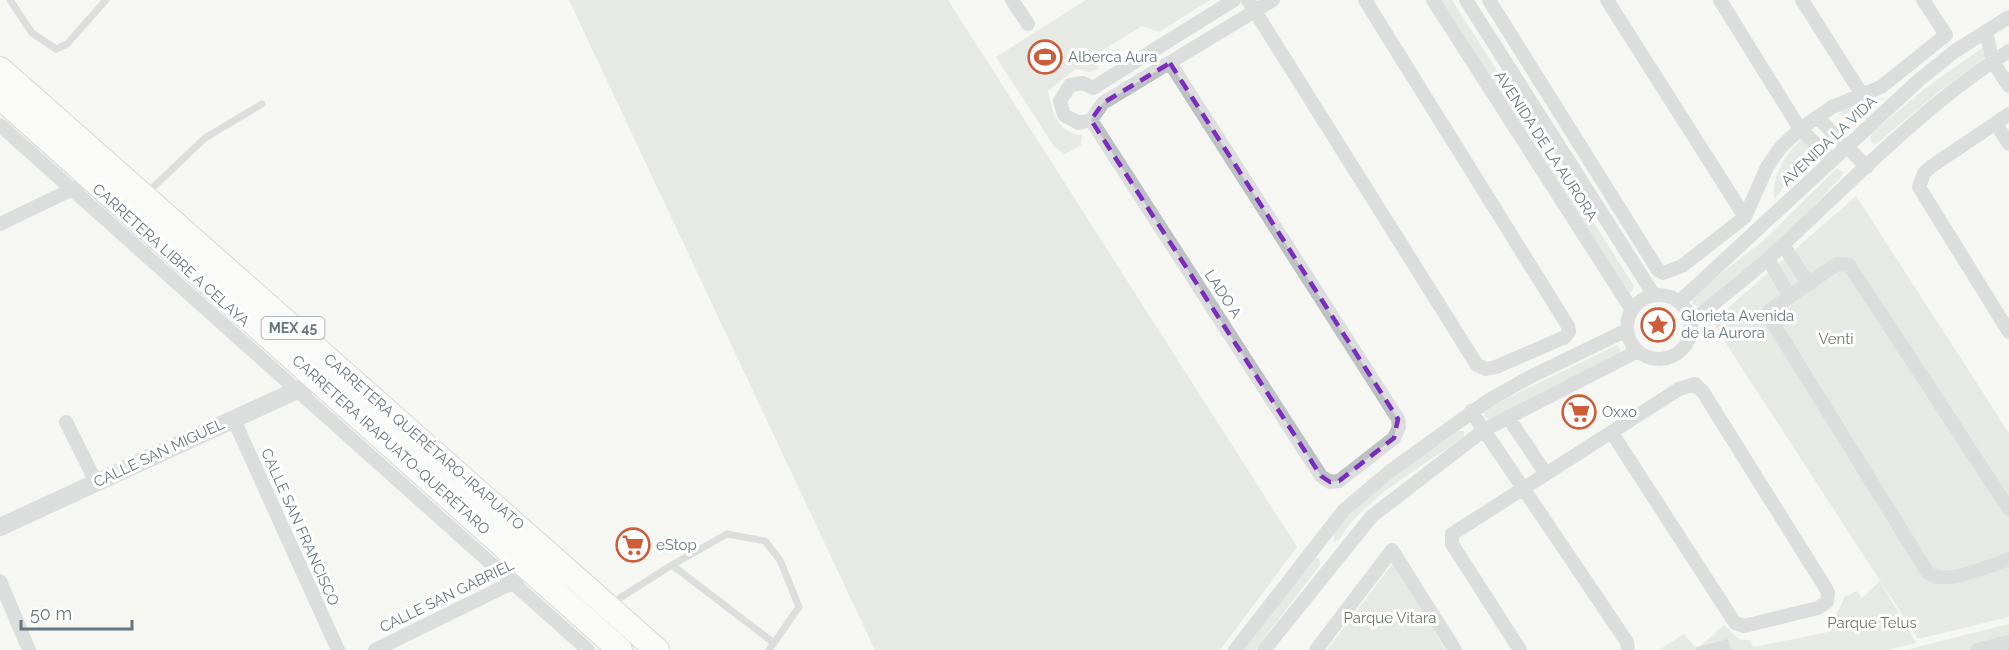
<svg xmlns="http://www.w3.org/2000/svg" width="2009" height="650" font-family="Raleway,sans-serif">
	<rect width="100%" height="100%" fill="#f6f6f3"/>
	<path fill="#d5dad3" d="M569,0H948L1297,547L1220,650H875Z
		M1086,0H1210L1159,32L1142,26L1092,57L1100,69L1089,72L1076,69L1048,91C1052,112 1058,134 1082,135L1081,145L1065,154L1055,148L996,57Z
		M1437,0H1452L1634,286L1632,292H1629Z
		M1982,48L1985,57L1981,61L1941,90L1876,144L1872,143L1870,137L1873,132L1927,87Z
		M1884,97L1850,125L1846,122L1839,110Z
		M1803,137L1816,159L1788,181L1774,200C1772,173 1785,156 1803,137Z
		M1836,169L1843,171L1842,176L1781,240L1701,307L1694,305L1692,299L1695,294L1764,240Z
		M1856,196L2009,433V617L1918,639L1712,322Z
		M1617,345L1621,351L1616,355L1490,421L1484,416L1485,409Z
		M1459,431H1464V438C1430,460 1357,504 1340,539L1334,542V531C1370,492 1415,461 1459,431Z
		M1319,558L1320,565L1255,650H1244L1313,559Z
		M1393,563L1446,650H1327Z
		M1880,581L1916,643L1887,650H1659L1684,634L1697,649L1724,625L1740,640H1749L1754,647L1828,632C1831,618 1842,609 1844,597L1857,591L1862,598Z
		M2009,624V650H1906Z"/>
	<path fill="#b6c0c4" d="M1052,42L1061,56L1040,72L1030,58Z
		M1728,639L1731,650H1697L1696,647Z"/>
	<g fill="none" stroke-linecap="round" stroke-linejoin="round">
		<g stroke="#b1b4b7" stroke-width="26">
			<path id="trunk" d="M0,69L657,650
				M0,97L620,650"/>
		</g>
		<path stroke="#bdc1c4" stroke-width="7" d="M10,0L32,33L56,49L67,44L106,0
			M146,194L205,138L262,104
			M672,565L774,643
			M612,603L672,565L727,534L765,541L780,560L799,607L769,650"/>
		<path stroke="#bdc1c4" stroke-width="14" d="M1012,0L1028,24
			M1234,0L1093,88L1083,83L1070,85L1060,101L1064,115L1079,123L1091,120L1103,103L1273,0
			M1248,0L1477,365L1486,369L1496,367L1565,337L1569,332L1568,326L1365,0
			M1433,0L1632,310
			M1466,0L1654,295
			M1489,0L1658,270L1663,273L1682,266L1745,217L1767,167L1781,147L1800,129L1832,107L1881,87L1946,35L1923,0
			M1607,0L1745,217
			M1720,0L1800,129L1833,160
			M1802,0L1861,93
			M1986,32L1993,62L2009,86
			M2009,114L1932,166L1924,173L1919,187L2009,332
			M1817,117L1867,167
			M1091,120L1321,476L1330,482L1339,481L1394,438L1399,427L1398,419L1170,63
			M1996,124L2009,144
			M0,125L588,650
			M0,224L79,186
			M1783,245L1809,284
			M1768,259L1790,297
			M1627 327a32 32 0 1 1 64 0a32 32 0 1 1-64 0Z
			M1679,302L1919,80L1955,51L2009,17
			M1692,321C1718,300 1745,279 1770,257C1847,186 1920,108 2009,51
			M1471,411L1627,642L1628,650
			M1508,417L1546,474
			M233,418L338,650
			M66,422L96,482
			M2009,509L1849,265L1837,264L1770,310L1771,320L1928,573C1946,586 1989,566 2009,559
			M0,581L29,650
			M375,650L518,580
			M1235,650L1344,510L1389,472L1489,400L1530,377L1627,330
			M1264,650L1372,516L1484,430L1638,351
			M1316,650L1392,550L1455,650
			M1520,650L1452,544V534L1679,389L1695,384L1703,392L1825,587L1828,593L1827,602L1818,608L1744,626L1735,623L1612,433
			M1977,650L2009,642"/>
		<path stroke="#bdc1c4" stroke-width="18" d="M0,527L319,380"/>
		<use href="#trunk" stroke="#fff" stroke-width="24"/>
	</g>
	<path d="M0 0H2009V650H0ZM1170,63L1398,419L1394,438L1339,481L1330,482L1321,476L1091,120L1103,103Z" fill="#f6f6f3" fill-opacity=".55" fill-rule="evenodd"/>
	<path fill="none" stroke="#7b2cbf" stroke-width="4.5" stroke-dasharray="12 8" stroke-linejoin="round" d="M1170,63L1398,419L1394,438L1339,481L1330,482L1321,476L1091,120L1103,103Z"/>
	<defs>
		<g id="stadium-ring" transform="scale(1.725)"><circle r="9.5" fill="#fff" stroke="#ce5d3a" stroke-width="1.5"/><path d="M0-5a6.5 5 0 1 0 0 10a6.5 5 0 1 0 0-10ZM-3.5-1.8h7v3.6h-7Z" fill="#ce5d3a"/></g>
		<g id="sight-ring" transform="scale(1.725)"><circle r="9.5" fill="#fff" stroke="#ce5d3a" stroke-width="1.5"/><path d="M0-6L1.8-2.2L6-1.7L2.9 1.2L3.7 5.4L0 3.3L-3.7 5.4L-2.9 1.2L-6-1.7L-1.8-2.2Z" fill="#ce5d3a"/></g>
		<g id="supermarket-ring" transform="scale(1.725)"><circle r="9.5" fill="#fff" stroke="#ce5d3a" stroke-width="1.5"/><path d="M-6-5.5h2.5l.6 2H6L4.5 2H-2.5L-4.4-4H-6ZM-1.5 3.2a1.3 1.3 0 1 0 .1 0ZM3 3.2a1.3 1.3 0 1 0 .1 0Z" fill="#ce5d3a"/></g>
	</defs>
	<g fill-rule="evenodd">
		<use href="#stadium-ring" x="1045" y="57"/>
		<use href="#sight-ring" x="1658" y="325"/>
		<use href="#supermarket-ring" x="1579" y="412"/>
		<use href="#supermarket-ring" x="633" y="545"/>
	</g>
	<g text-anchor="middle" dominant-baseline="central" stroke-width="6" stroke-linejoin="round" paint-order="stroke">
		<rect fill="#fff" stroke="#959fa7" stroke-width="1.5" x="261.5" y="317" width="63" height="22" rx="4.5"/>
		<g font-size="14" font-weight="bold" fill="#687681">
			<text x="293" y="328">MEX 45</text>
		</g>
		<g font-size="15" fill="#687681" stroke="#fff" text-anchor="start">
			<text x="1068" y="57">Alberca Aura</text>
			<text x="1681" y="316">Glorieta Avenida<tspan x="1681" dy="17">de la Aurora</tspan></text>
			<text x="1602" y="412">Oxxo</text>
			<text x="656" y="545">eStop</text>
		</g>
		<g font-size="15" fill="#687681" stroke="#fff">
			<text transform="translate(1829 141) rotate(-43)">AVENIDA LA VIDA</text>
			<text transform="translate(1546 146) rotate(57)">AVENIDA DE LA AURORA</text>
			<text transform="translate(171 255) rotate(42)">CARRETERA LIBRE A CELAYA</text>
			<text transform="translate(1223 294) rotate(57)">LADO A</text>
			<text transform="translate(424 442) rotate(41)">CARRETERA QUERÉTARO-IRAPUATO</text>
			<text transform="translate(391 445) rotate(42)">CARRETERA IRAPUATO-QUERÉTARO</text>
			<text transform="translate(159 453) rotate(-25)">CALLE SAN MIGUEL</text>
			<text transform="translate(300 527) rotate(66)">CALLE SAN FRANCISCO</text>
			<text transform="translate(447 596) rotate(-26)">CALLE SAN GABRIEL</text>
		</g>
		<g font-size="15" fill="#6a7866" stroke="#fff">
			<text x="1836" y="339">Venti</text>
			<text x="1390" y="618">Parque Vitara</text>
			<text x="1872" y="623">Parque Telus</text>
		</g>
	</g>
	<path d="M21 620v9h111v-9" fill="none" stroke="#687681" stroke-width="3"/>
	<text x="30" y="620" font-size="18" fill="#687681" stroke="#ffffff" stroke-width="4.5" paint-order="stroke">50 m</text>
</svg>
